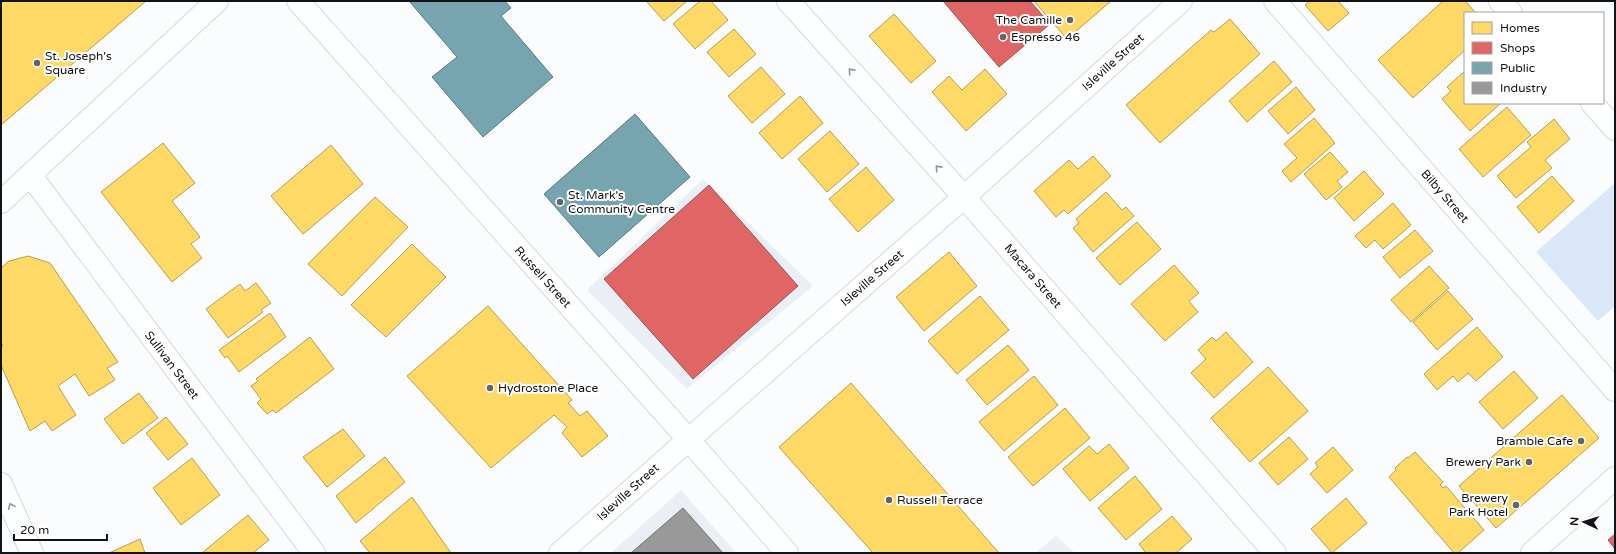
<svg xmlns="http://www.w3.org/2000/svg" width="1616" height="554" font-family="'Varela Round',sans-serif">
	<rect width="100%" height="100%" fill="#fbfcfd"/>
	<path fill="#eaeef5" d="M703,179L813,286L687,389L587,290Z
		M681,490L736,553H611Z
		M1056,536L1075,553H1035Z"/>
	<path fill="#dce6f9" d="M1615,183V306L1598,321L1536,252Z"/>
	<path fill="#ffd966" stroke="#b89e4e" d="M1,1H146L1,125Z
		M646,1H687L664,21Z
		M700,1H711L728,20L695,49L673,24Z
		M1034,1H1111L1067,39Z
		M1310,1H1338L1349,13L1328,31L1305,5Z
		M1443,1H1465L1476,13H1465V50L1413,98L1378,60Z
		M894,14L936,61L911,83L869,36Z
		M1230,19L1260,54L1160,143L1126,105L1211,30L1214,32Z
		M734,29L756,54L729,77L707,52Z
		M1274,61L1292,82L1247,122L1229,101Z
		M761,67L785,94L752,123L728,96Z
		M985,69L1007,94L966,131L932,92L949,76L962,90Z
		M1465,71V103H1501L1470,131L1442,99L1451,91L1447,87Z
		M1296,87L1315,110L1288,134L1268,111Z
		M800,96L823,123L782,159L759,133Z
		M1507,107L1531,135L1483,177L1459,149Z
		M1314,118L1335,143L1291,182L1282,171L1297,158L1284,144Z
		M1554,119L1570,139L1545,160L1552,168L1516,198L1497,176L1531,147L1527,142Z
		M830,131L859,164L827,192L798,159Z
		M163,143L195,183L172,201L200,237L191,244L202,258L172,282L101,192Z
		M331,145L363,184L303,234L271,196Z
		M1330,152L1348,172L1337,181L1342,187L1326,200L1304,174Z
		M1093,156L1111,176L1068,214L1064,210L1056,217L1034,191L1069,160L1078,169Z
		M866,167L894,200L858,232L829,199Z
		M1364,171L1384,194L1354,221L1334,198Z
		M1552,176L1574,201L1539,233L1517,207Z
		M1106,192L1122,210L1126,207L1134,216L1093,252L1073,228L1079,223L1076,219Z
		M375,197L408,227L342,296L308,264Z
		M1393,203L1411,225L1383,249L1375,240L1366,248L1355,236Z
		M1137,222L1161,249L1120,285L1096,258Z
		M1415,230L1433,251L1400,278L1383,257Z
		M412,244L446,277L386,337L351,305Z
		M949,252L977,286L924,331L896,297Z
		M28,256L50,263L118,362L107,368L115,380L89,396L75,374L58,386L76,415L52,431L45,421L30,431L1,365V347L3,346L1,342V268L9,261Z
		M1174,265L1199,293L1189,301L1198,312L1165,341L1131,304Z
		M1429,266L1449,288L1411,322L1391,300Z
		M256,283L271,303L261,310L263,312L228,338L206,309L240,284L245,291Z
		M1448,291L1473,319L1437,350L1413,322Z
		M980,296L1009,330L957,374L928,341Z
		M488,306L572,400L568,403L580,416L587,411L608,436L582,457L562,433L567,427L554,415L491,468L407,376Z
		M270,313L286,337L239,372L227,356L225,358L219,350Z
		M1477,327L1503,357L1476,381L1468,373L1458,382L1453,376L1437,390L1424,374Z
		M1226,332L1253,362L1214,398L1191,373L1206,359L1198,350L1212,337L1216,341Z
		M310,337L334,369L276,413L273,410L267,414L257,403L261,399L251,386L258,381L256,379Z
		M1008,345L1029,370L987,405L966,380Z
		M1268,367L1308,411L1250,462L1211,418Z
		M1514,371L1538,398L1503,429L1479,402Z
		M1034,376L1058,405L1004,451L979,422Z
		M851,383L999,553H873L779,447Z
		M139,393L158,418L123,444L104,419Z
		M1562,395L1599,438L1496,528L1459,486Z
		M1065,408L1090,438L1033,486L1008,457Z
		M166,417L188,444L168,460L146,433Z
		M343,429L365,456L327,487L303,457Z
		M1289,437L1308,459L1278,485L1259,463Z
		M1109,444L1129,468L1090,501L1063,469L1089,446L1097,454Z
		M1333,447L1353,470L1327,493L1310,474L1318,467L1315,463Z
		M1415,452L1443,482L1440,485L1443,488L1446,486L1484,530L1458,553H1454L1389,477L1396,470L1395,468L1407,457L1408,458Z
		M385,457L405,482L356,523L336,496Z
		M192,458L220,495L181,525L153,488Z
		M1135,476L1162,509L1126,540L1098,508Z
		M412,497L451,553H370L360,541Z
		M1346,498L1367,523L1332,553L1311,529Z
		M248,515L269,540L253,553H202Z
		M1172,516L1192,539L1176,553H1146L1139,544Z
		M140,539L145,553H109Z"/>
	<path fill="#e06666" stroke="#a24d4e" d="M943,1H1030L1050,24L999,67Z
		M709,185L798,286L693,379L604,279Z
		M1615,534V549L1608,540Z"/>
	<path fill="#76a5af" stroke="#587981" d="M409,1H505L511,8L501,16L553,77L483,137L432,77L457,57Z
		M635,114L690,177L599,257L544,194Z"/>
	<path fill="#999" stroke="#707172" d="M683,508L723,553H631Z"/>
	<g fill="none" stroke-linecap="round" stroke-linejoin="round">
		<g stroke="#d7d8db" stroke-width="24">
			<path id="minor" d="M298,1L688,439L787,553
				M788,1L964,197L1275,553
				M1275,1L1615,390
				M1500,1L1511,13
				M1592,103L1615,129
				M31,176L314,553
				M560,553L964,197L1181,1
				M1532,553L1615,478"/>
		</g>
		<g stroke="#d7d8db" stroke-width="24">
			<path id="major" d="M1,202L217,1
				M1,484L32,553"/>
		</g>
		<use href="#minor" stroke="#feffff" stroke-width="22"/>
		<use href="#major" stroke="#feffff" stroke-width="22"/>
	</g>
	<defs><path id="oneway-chevron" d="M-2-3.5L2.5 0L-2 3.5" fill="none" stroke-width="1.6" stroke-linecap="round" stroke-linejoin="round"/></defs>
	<g stroke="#939597">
		<use href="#oneway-chevron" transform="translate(851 71) rotate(-132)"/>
		<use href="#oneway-chevron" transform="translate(938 168) rotate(-132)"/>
		<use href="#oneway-chevron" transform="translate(11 506) rotate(-114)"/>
	</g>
	<g fill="#636568" stroke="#fff" stroke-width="1.5">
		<circle cx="1070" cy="20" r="4"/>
		<circle cx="1003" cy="37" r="4"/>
		<circle cx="37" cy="63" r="4"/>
		<circle cx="560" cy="202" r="4"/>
		<circle cx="490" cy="388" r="4"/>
		<circle cx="1581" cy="441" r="4"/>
		<circle cx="1529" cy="462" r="4"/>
		<circle cx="889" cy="500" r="4"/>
		<circle cx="1516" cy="505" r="4"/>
	</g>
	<g text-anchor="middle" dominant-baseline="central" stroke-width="4" stroke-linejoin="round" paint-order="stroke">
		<g font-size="12" fill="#111317" stroke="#fff" text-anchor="start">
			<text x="1062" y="20" text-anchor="end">The Camille</text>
			<text x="1011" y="37">Espresso 46</text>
			<text x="45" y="56">St. Joseph's<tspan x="45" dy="14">Square</tspan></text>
			<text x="568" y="195">St. Mark's<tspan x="568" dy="14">Community Centre</tspan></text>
			<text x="498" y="388">Hydrostone Place</text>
			<text x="1573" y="441" text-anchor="end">Bramble Cafe</text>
			<text x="1521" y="462" text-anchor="end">Brewery Park</text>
			<text x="1508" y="498" text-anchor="end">Brewery<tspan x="1508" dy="14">Park Hotel</tspan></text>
			<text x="897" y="500">Russell Terrace</text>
		</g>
		<g font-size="12" fill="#111317" stroke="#fff">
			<text transform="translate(1113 62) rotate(-42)">Isleville Street</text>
			<text transform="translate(1445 196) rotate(49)">Bilby Street</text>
			<text transform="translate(1033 276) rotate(49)">Macara Street</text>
			<text transform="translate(543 277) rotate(48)">Russell Street</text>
			<text transform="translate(872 278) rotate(-41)">Isleville Street</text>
			<text transform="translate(172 365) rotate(53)">Sullivan Street</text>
			<text transform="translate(628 492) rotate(-42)">Isleville Street</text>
		</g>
	</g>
	<rect width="1616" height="554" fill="none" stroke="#111317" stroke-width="4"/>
	<rect x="1464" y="12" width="140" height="92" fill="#ffffff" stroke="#a0a1a2"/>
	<rect x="1472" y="22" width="20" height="12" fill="#ffd966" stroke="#a0a1a2"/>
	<text x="1500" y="32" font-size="12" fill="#111317">Homes</text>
	<rect x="1472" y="42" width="20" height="12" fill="#e06666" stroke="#a0a1a2"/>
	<text x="1500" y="52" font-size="12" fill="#111317">Shops</text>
	<rect x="1472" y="62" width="20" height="12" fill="#76a5af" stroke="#a0a1a2"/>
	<text x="1500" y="72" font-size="12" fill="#111317">Public</text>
	<rect x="1472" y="82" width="20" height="12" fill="#999999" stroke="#a0a1a2"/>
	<text x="1500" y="92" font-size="12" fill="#111317">Industry</text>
	<g transform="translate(1584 522) rotate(274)" stroke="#ffffff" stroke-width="3" paint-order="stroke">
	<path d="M0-3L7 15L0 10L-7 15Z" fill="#111317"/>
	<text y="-6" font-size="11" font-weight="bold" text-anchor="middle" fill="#111317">N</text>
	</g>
	<path d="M14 534v6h93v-6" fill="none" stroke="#111317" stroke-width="2"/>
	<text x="20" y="534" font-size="12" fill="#111317" stroke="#ffffff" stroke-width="3" paint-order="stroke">20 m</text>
</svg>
